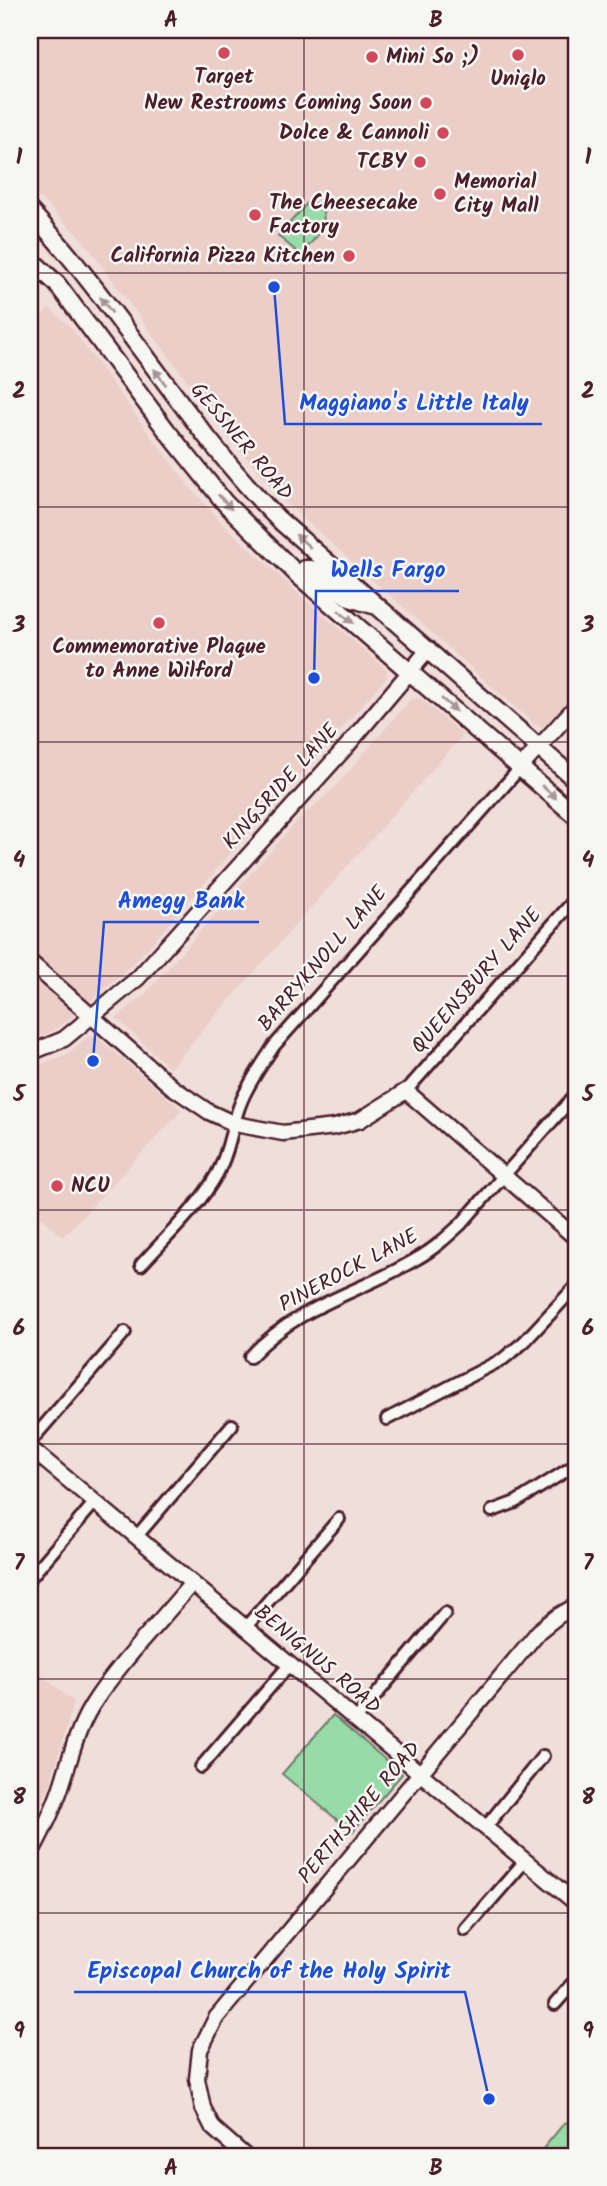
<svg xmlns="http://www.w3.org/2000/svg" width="607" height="2186" font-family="Kalam,sans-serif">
	<rect width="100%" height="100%" fill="#f0deda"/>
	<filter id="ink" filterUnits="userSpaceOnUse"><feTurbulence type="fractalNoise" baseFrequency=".0143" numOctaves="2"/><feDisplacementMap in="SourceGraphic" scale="14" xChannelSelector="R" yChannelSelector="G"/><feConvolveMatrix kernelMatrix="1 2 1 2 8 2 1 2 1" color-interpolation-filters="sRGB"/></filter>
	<g filter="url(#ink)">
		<path fill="#eccec9" d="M30,30H577V691L543,727L534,724L284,501L230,439L82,239L30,188Z
			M49,308L69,325L154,440L190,487L225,526L300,595L387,670V677L137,960L69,1020L51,1032L30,1039V329Z
			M420,698L463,735L170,1068L116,1018L146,993L295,823L333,789L411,699Z
			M89,1036L97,1037L182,1110L63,1237L30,1208V1068L66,1055Z
			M30,1666L74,1702L50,1785L30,1832Z"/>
		<path fill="#97dca8" stroke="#707e6a" stroke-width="2" d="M310,200L323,211L324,221L327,224L301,255L278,236Z
			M333,1715L402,1774L352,1832L282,1774Z
			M565,2122L577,2131V2156H537Z"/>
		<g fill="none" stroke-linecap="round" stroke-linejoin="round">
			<g stroke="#4a1f2b" stroke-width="16">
				<path id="minor" d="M406,1091L577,897
					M141,1265C167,1236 198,1208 217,1174C230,1151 231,1126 241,1102C249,1082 262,1064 274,1046L521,767
					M250,1357C300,1303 359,1294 418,1258C434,1249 447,1237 461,1224L577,1093
					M387,1419L503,1359L524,1342L577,1285
					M30,1442L125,1332
					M492,1511L516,1502L577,1464
					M137,1536L232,1425
					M30,1578L95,1502
					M245,1628L339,1519
					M356,1719L445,1613
					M201,1767L289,1665
					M485,1828L543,1756
					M465,1930L525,1861
					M555,2004L577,1979"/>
			</g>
			<g stroke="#4a1f2b" stroke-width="19">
				<path id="tertiary" d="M521,767L577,705
					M30,962L172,1087L209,1112L235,1124L283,1133L335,1127L360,1120L406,1091L577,1239
					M30,1053L64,1039L138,978L347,746L429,649
					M30,1448L577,1904
					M30,1855C42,1833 53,1811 61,1787C70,1760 76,1732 91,1707C118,1664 159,1623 192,1583
					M245,2156L213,2128L203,2108L197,2079L200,2050L216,2018L539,1631L558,1616L577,1605"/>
			</g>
			<g stroke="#4a1f2b" stroke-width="21">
				<path id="secondary" d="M30,211C120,308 185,424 278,519L577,781
					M30,259L57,284L167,431L225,503L299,576L577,817
					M299,576L305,569H311L350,598L373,605"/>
			</g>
			<use href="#minor" stroke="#f6f6f2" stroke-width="10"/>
			<use href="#tertiary" stroke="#f6f6f2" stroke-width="14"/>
			<use href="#secondary" stroke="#f6f6f2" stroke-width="16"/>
		</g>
		<defs><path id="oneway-solid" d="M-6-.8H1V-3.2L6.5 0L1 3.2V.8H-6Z" transform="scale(1.75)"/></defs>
		<g fill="#a99598">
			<use href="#oneway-solid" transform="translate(106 305) rotate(-127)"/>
			<use href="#oneway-solid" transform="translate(160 377) rotate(-127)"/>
			<use href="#oneway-solid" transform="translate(225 502) rotate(48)"/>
			<use href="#oneway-solid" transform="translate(303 541) rotate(-138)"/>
			<use href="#oneway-solid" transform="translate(346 617) rotate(40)"/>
			<use href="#oneway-solid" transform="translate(449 705) rotate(41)"/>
			<use href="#oneway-solid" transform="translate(549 792) rotate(41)"/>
		</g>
	</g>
	<path fill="none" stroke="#4a1f2b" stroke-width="2" stroke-opacity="0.55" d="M304,30V2156M30,273H577M30,507H577M30,742H577M30,976H577M30,1210H577M30,1444H577M30,1679H577M30,1913H577"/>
	<g fill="#d1495b" stroke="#f6f6f2" stroke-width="2.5">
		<circle cx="224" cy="53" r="7"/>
		<circle cx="518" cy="55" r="7"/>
		<circle cx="372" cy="57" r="7"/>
		<circle cx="426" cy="103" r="7"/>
		<circle cx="443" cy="133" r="7"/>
		<circle cx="420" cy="162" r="7"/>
		<circle cx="440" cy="194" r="7"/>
		<circle cx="255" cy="215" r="7"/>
		<circle cx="349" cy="256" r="7"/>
		<circle cx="159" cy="623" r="7"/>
		<circle cx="57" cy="1186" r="7"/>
	</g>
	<g text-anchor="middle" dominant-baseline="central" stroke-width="5" stroke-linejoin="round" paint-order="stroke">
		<g font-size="21" font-weight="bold" fill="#4a1f2b" stroke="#f6f6f2" text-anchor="start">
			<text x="386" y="57">Mini So ;)</text>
			<text x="224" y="77" text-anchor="middle">Target</text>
			<text x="518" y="79" text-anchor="middle">Uniqlo</text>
			<text x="412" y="103" text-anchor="end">New Restrooms Coming Soon</text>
			<text x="429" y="133" text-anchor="end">Dolce &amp; Cannoli</text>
			<text x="406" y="162" text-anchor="end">TCBY</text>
			<text x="454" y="182">Memorial<tspan x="454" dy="24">City Mall</tspan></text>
			<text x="269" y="203">The Cheesecake<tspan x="269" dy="24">Factory</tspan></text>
			<text x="335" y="256" text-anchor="end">California Pizza Kitchen</text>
			<text x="159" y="647" text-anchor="middle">Commemorative Plaque<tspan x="159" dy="24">to Anne Wilford</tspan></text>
			<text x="71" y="1186">NCU</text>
		</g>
		<g font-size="21" fill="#4a1f2b" stroke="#f6f6f2">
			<text transform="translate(241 442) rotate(50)">GESSNER ROAD</text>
			<text transform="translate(281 787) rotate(-48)">KINGSRIDE LANE</text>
			<text transform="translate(323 959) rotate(-49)">BARRYKNOLL LANE</text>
			<text transform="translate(477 981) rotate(-49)">QUEENSBURY LANE</text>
			<text transform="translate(349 1271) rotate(-28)">PINEROCK LANE</text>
			<text transform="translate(317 1660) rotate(40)">BENIGNUS ROAD</text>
			<text transform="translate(360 1813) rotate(-50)">PERTHSHIRE ROAD</text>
		</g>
	</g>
	<path fill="none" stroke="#1d4ed8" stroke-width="2.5" d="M274 287L285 424H542M314 678L316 591H459M93 1061L104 922H259M489 2099L465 1992H74"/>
	<g fill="#1d4ed8" stroke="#f6f6f2" stroke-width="2.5">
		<circle cx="274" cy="287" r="7"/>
		<circle cx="314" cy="678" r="7"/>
		<circle cx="93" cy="1061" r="7"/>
		<circle cx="489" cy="2099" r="7"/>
	</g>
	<g font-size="23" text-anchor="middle" font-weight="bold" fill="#1d4ed8" stroke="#f6f6f2" stroke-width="5" stroke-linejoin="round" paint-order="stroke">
		<text x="414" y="410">Maggiano's Little Italy</text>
		<text x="388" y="577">Wells Fargo</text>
		<text x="181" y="908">Amegy Bank</text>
		<text x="269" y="1978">Episcopal Church of the Holy Spirit</text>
	</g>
	<rect width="607" height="2186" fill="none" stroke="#f6f6f2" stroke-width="77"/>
	<rect x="38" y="38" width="530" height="2110" fill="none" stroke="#4a1f2b" stroke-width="2.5"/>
	<g font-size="23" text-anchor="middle" font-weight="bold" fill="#4a1f2b">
		<text x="171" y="27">A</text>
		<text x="436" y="27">B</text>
		<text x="19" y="164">1</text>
		<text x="588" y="164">1</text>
		<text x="19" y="398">2</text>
		<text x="588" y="398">2</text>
		<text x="19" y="632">3</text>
		<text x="588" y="632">3</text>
		<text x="19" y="867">4</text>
		<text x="588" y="867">4</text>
		<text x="19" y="1101">5</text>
		<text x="588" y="1101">5</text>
		<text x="19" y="1335">6</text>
		<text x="588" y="1335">6</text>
		<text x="19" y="1570">7</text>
		<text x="588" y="1570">7</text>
		<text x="19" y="1804">8</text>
		<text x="588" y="1804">8</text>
		<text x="19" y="2038">9</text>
		<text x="588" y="2038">9</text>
		<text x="171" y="2175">A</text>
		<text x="436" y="2175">B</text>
	</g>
</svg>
